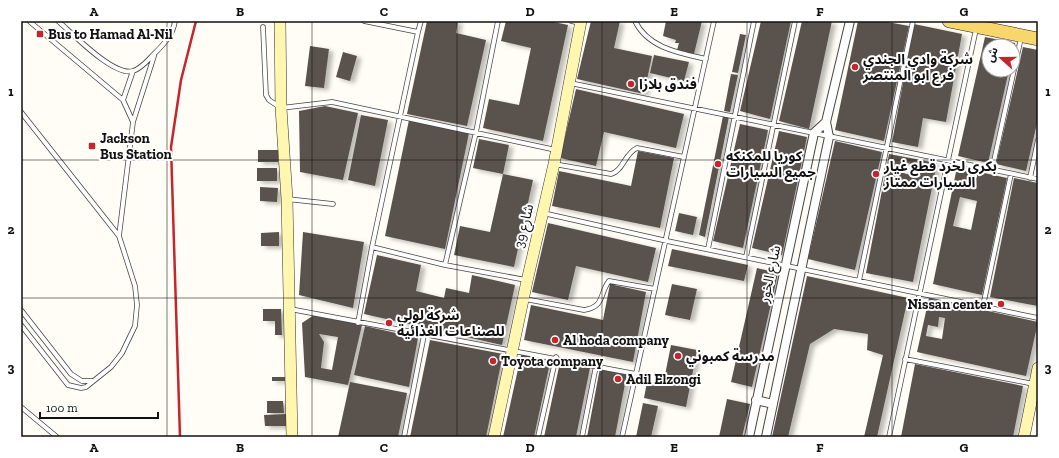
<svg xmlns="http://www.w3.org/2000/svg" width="1059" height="458" font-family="'Zilla Slab','Noto Sans Arabic',serif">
	<defs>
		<filter id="shadow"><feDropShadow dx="4.5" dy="2.5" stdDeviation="2" flood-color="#0004"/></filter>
	</defs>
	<rect width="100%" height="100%" fill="#fffdf5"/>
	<path fill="#5a524d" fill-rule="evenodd" filter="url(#shadow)" d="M427,21H458L456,33L486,40L467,126L407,114Z
		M506,21H549L568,25L543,141L483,128L489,99L519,105L531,48L501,41Z
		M591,21H620L614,48L652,56L644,94L577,79Z
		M666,21H702L694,54L677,50L679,43H675L676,40L663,36Z
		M761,21H791L770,119L740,111Z
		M802,21H832L809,129L779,121Z
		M858,21H882L909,26L884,141L835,130Z
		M914,24L962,34L946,122L923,118L918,147L892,142Z
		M740,34L746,35L738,73L732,72Z
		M985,37L1015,43L1014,51L1013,46H989V70H1009L988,163L958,156Z
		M310,46L329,49L324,88L305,86Z
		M1023,47L1038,50V119L1026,171L996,164Z
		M343,52L357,56L350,81L336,77Z
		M654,55L689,62L684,81L650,73Z
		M731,74L738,75L730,112L724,111Z
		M576,89L684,114L676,148L604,132L596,166L560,158Z
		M325,106L358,113L343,180L300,172L299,111Z
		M361,115L388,120L375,186L348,180Z
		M723,116L729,117L705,237L699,235Z
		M409,120L469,133L445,249L385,236Z
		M740,124L768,130L743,248L713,241Z
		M779,131L807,137L782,255L752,248Z
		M479,139L509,145L503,174L473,168Z
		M835,141L882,152L855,270L808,259Z
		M258,150H278V162H258Z
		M638,151L674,158L660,228L552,206L559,171L631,186Z
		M889,154L937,163L913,282L866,273ZM902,162L917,165L915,176L899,172Z
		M957,167L1007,178L982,295L933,284ZM960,197L977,201L971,230L953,226Z
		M257,168H277V181H257Z
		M503,174L533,180L514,267L454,255L460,226L490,232Z
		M1014,178L1038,183V306L990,297Z
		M260,187L278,188L277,202L260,201Z
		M679,213L697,217L693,235L675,231Z
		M548,223L656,248L648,282L576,266L568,300L532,292Z
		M279,232V246H261V233Z
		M303,232L364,242L353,308L299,295Z
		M672,249L748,265L744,281L668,266Z
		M377,255L421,265L416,291L444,298L446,288L469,293L472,275L515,285L502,345L364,314Z
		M757,268L778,273L752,387L731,382Z
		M807,276L908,298L877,437H864L883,355L867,350L868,334L834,329L810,344L788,437H772Z
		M610,284L646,292L633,362L524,340L531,305L603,320Z
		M672,284L697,289L690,320L665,315Z
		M929,298L1038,322L1026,376L917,352ZM939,317L945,318L942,339L926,336L928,325L938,327Z
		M263,309H281L282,335H275V321H263Z
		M314,315L362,325L348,385L305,377L302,323ZM319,334L338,337L332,370L321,368L324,342Z
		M365,326L418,338L409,387L354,375Z
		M430,340L503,354L486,437H410Z
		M671,345L697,350L686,407L644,398L647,382L663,385Z
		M522,351L551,358L534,437H503Z
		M560,362L590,368L576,437H544Z
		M915,364L1023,386L1013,437H901Z
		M600,368L627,373L615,437H587Z
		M272,377H285V381H272Z
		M350,382L407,393L398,437H338Z
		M727,399L750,404L742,437H719Z
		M267,401H283L284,413H267Z
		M643,403L658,406L651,437H636Z
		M286,414V426H265L264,415Z"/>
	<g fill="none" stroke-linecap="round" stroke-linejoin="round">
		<g stroke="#444" stroke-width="5.5">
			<path id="lane" d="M29,21L123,100L133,122L119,236
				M58,21C72,33 114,77 133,71C141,69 148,60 154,54C164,44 173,35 175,21
				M364,21L418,32L421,21
				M571,21L581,23
				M635,21C648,48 679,53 706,59
				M263,27L266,95L269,100L281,108L332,102L556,150
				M570,83L1038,179
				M123,100L133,71
				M21,112L119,236L135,286L137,305L135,326L122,353L111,367L86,387L81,388L68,385L21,325
				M133,122L155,53
				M554,164L611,174C623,171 625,153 637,148L684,157
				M992,170L1021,38
				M1030,178L1038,140
				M287,199L333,204
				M543,213L667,241L1038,318
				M372,247L445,265L526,280
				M708,249L754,21
				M746,257L795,21
				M445,265L476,132L498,21
				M859,281L913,21
				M525,299L584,310C605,307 599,294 609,281L655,289
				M983,306L1011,174
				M290,309L636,374
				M21,310L71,374L82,381H92
				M358,323L372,247L418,32
				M905,359L1034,384
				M21,407L57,437
				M404,437L424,335
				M538,437L556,357
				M582,437L596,366
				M622,437L714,21
				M889,437L976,29"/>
		</g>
		<g stroke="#444" stroke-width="10">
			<path id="street" d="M756,400L773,404
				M749,437L814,133L826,122
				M766,437L829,137L826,122L850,21"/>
		</g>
		<g stroke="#333" stroke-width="12">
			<path id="secondary" d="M280,21L281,108L287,199L292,437
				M494,437L527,281L554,164L581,21
				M1024,437L1038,368"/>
		</g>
		<g stroke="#222" stroke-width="14">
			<path id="primary" d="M949,21L1038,39"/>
		</g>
		<use href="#lane" stroke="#fff" stroke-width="4"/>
		<use href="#street" stroke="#fff" stroke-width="8"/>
		<use href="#secondary" stroke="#fff6b0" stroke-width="11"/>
		<use href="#primary" stroke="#f9d66b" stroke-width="13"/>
		<path stroke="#c4262e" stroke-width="2.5" d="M180,437L171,147L181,80L196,21"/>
	</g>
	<path fill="none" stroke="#111" stroke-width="1" stroke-opacity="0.55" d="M167,21V437M312,21V437M457,21V437M602,21V437M747,21V437M892,21V437M21,160H1038M21,298H1038"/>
	<g fill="#c4262e" stroke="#fff" stroke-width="1.5">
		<rect x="36" y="30" width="8" height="8" rx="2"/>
		<circle cx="855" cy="67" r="4"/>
		<circle cx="631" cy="84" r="4"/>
		<rect x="88" y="142" width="8" height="8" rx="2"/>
		<circle cx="718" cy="164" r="4"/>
		<circle cx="876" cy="174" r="4"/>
		<circle cx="1001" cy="304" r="4"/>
		<circle cx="389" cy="323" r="4"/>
		<circle cx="555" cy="340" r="4"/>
		<circle cx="678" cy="356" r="4"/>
		<circle cx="493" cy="361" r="4"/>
		<circle cx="618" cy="379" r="4"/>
	</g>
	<g text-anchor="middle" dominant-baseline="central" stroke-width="4" stroke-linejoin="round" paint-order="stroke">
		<g font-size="14" font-weight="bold" fill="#111" stroke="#fff" text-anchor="start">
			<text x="48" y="34">Bus to Hamad Al-Nil</text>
			<text x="863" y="59">شركة وادي الجندي<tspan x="863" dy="16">فرع ابو المنتصر</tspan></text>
			<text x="639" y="84">فندق بلازا</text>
			<text x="100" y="138">Jackson<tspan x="100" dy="16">Bus Station</tspan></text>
			<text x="726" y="156">كوريا للمكنكه<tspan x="726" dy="16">جميع السيارات</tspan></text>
			<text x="884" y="166">بكري لخرد قطع غيار<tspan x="884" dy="16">السيارات ممتاز</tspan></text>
			<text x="993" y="304" text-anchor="end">Nissan center</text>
			<text x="397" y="315">شركة لولي<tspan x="397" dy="16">للصناعات الغذائية</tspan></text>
			<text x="563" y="340">Al hoda company</text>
			<text x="686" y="356">مدرسة كمبوني</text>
			<text x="501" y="361">Toyota company</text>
			<text x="626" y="379">Adil Elzongi</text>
		</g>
		<g font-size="14" fill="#111" stroke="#fff">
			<text transform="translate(524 226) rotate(-77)">شارع 39</text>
			<text transform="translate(770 274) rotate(-78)">شارع الخور</text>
		</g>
	</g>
	<rect width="1059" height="458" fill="none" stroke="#ffffff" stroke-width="44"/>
	<g transform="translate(1001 58) rotate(291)"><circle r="19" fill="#ffffff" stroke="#a0a0a0"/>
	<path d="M0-3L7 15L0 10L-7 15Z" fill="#c4262e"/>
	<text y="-6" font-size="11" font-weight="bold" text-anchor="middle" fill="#111111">ش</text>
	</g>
	<path d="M40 412v6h118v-6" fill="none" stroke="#111111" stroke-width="2"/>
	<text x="46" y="412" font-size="12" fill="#111111" stroke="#ffffff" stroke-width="3" paint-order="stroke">100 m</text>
	<rect x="22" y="22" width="1015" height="414" fill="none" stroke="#111" stroke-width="1.5"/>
	<g font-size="13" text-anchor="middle" font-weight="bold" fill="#111">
		<text x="94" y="16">A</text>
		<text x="240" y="16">B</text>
		<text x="384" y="16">C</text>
		<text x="530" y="16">D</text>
		<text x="674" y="16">E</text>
		<text x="820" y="16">F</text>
		<text x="964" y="16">G</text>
		<text x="11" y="96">1</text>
		<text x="1048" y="96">1</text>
		<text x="11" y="234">2</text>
		<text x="1048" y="234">2</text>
		<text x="11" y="372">3</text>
		<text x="1048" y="372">3</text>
		<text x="94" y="452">A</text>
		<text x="240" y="452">B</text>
		<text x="384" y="452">C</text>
		<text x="530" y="452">D</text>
		<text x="674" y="452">E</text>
		<text x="820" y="452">F</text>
		<text x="964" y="452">G</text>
	</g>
</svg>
